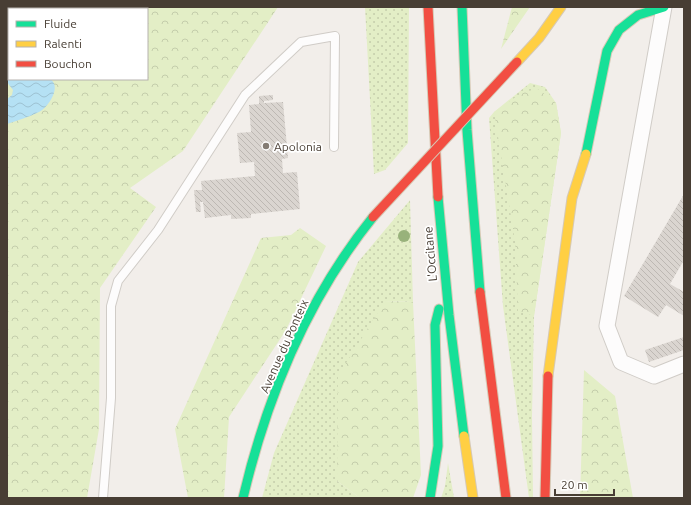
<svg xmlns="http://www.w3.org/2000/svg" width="691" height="505" font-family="Ubuntu,sans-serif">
	<defs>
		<pattern id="grass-dots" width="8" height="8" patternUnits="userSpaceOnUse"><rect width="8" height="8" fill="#e3eec6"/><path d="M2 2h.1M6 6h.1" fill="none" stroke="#c4cdab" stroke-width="1.8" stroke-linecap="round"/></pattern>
		<pattern id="forest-crowns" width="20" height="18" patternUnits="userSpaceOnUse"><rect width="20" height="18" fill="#e3eec6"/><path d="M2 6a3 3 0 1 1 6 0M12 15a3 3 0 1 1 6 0" fill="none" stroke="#c4cdab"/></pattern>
		<pattern id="water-waves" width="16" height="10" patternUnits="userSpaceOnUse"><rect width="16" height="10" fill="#b5e1f4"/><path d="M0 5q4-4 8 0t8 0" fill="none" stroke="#9dc2d2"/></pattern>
		<pattern id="building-back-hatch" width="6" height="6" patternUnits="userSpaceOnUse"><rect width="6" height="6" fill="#dad5d0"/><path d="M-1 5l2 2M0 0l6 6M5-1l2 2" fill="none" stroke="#bdb8b3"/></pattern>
	</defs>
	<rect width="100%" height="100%" fill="#f2eeea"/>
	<path fill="url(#grass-dots)" d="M365,7H409L408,143L385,170L374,174Z
		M530,83L545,87L556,103L561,133L534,316L532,416L533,498H529L503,306L489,118L494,112Z
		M410,200L413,302L385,301L337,481L360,498H262L274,453L358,262Z
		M448,463L454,498H441L445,486Z"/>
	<path fill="url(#forest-crowns)" fill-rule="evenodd" d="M7,7H278L183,151L130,188L156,207L100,288L99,429L87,498H7ZM9,9H147V79H9Z
		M512,7H530L501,49Z
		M538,89L556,103L561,133L534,316L518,311L515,241L494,112L523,92Z
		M300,228L326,246L286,330L229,417L224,498H188L175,429L261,238L291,235Z
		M385,301L413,302L421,475L413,498H360L337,481L338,376Z
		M584,370L615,396L633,498H580Z"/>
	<path fill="url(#water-waves)" d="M9,23V79H50C62,86 49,107 39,112C29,117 18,120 7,124V99L12,95L13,90L7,82V26Z"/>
	<path fill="url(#building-back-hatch)" d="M273,95V100L264,101V103L283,102L288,158L282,159L283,173L297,172L300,209L251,214V218L231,219V215L205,218L203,202H200L201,212H196L194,190H202L201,181L255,176L254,162L240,163L237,133L251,132L249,105L259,104V96Z
		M684,194V260L670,284L684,292V316L666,305L658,317L624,296Z
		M684,337V350L649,362L645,350Z"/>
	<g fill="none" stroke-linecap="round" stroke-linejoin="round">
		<g stroke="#d0ccc7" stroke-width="10">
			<path id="lane" d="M103,498L111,398V306L118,281L158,230L245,95L301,42L335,36L334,147"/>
		</g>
		<g stroke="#d0ccc7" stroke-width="17">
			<path id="street" d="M664,7L607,326L621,362L654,376L684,364"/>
		</g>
		<g stroke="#d6c9b5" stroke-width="11">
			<path id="fast" d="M462,7L467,130L480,292
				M586,154L607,51L619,30L638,15L664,7
				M438,197L449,315L464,436
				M243,498C267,396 307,299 373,217
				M430,498L438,446L435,325L439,309"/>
		</g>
		<g stroke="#d6c9b5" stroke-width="11">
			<path id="slow" d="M517,62L539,38L561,7
				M548,376L572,198L586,154
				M464,436L473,498"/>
		</g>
		<g stroke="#d6c9b5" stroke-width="11">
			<path id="jam" d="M428,7L438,197
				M480,292L506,498
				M545,498L548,376"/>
		</g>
		<use href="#lane" stroke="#fdfcfc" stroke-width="8"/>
		<use href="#street" stroke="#fdfcfc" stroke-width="15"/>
		<use href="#fast" stroke="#16e098" stroke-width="9"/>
		<use href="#slow" stroke="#ffcf43" stroke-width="9"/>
		<use href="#jam" stroke="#f24e42" stroke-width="9"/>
		<g stroke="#d6c9b5" stroke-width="11" stroke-linecap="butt">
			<path id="jam-bridge" d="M373,217L517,62"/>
		</g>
		<use href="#jam-bridge" stroke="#f24e42" stroke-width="9"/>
	</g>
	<circle fill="#98b27b" cx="404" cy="236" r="6"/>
	<circle fill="#847c74" stroke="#fff" stroke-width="1.5" cx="266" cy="146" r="4"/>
	<g text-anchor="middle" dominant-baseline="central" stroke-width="3.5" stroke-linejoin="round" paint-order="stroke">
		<g font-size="12" fill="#483e34" stroke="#fff" text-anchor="start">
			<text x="274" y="146">Apolonia</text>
		</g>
		<g font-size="12" fill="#483e34" stroke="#fff">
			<text transform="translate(430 254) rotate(-95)">L'Occitane</text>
			<text transform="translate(284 346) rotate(-66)">Avenue du Ponteix</text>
		</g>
	</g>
	<rect width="691" height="505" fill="none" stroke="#483e34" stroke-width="16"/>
	<rect x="8" y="8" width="140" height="72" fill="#ffffff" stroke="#b6b2ae"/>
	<rect x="16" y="21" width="20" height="6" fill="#16e098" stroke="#b6b2ae"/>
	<text x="44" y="28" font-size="12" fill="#483e34">Fluide</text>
	<rect x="16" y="41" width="20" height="6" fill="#ffcf43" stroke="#b6b2ae"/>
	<text x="44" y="48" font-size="12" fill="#483e34">Ralenti</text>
	<rect x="16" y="61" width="20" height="6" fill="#f24e42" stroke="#b6b2ae"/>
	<text x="44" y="68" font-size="12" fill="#483e34">Bouchon</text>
	<path d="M555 489v6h59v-6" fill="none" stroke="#483e34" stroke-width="2"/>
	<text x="561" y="489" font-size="12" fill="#483e34" stroke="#ffffff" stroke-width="3" paint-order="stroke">20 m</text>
</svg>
